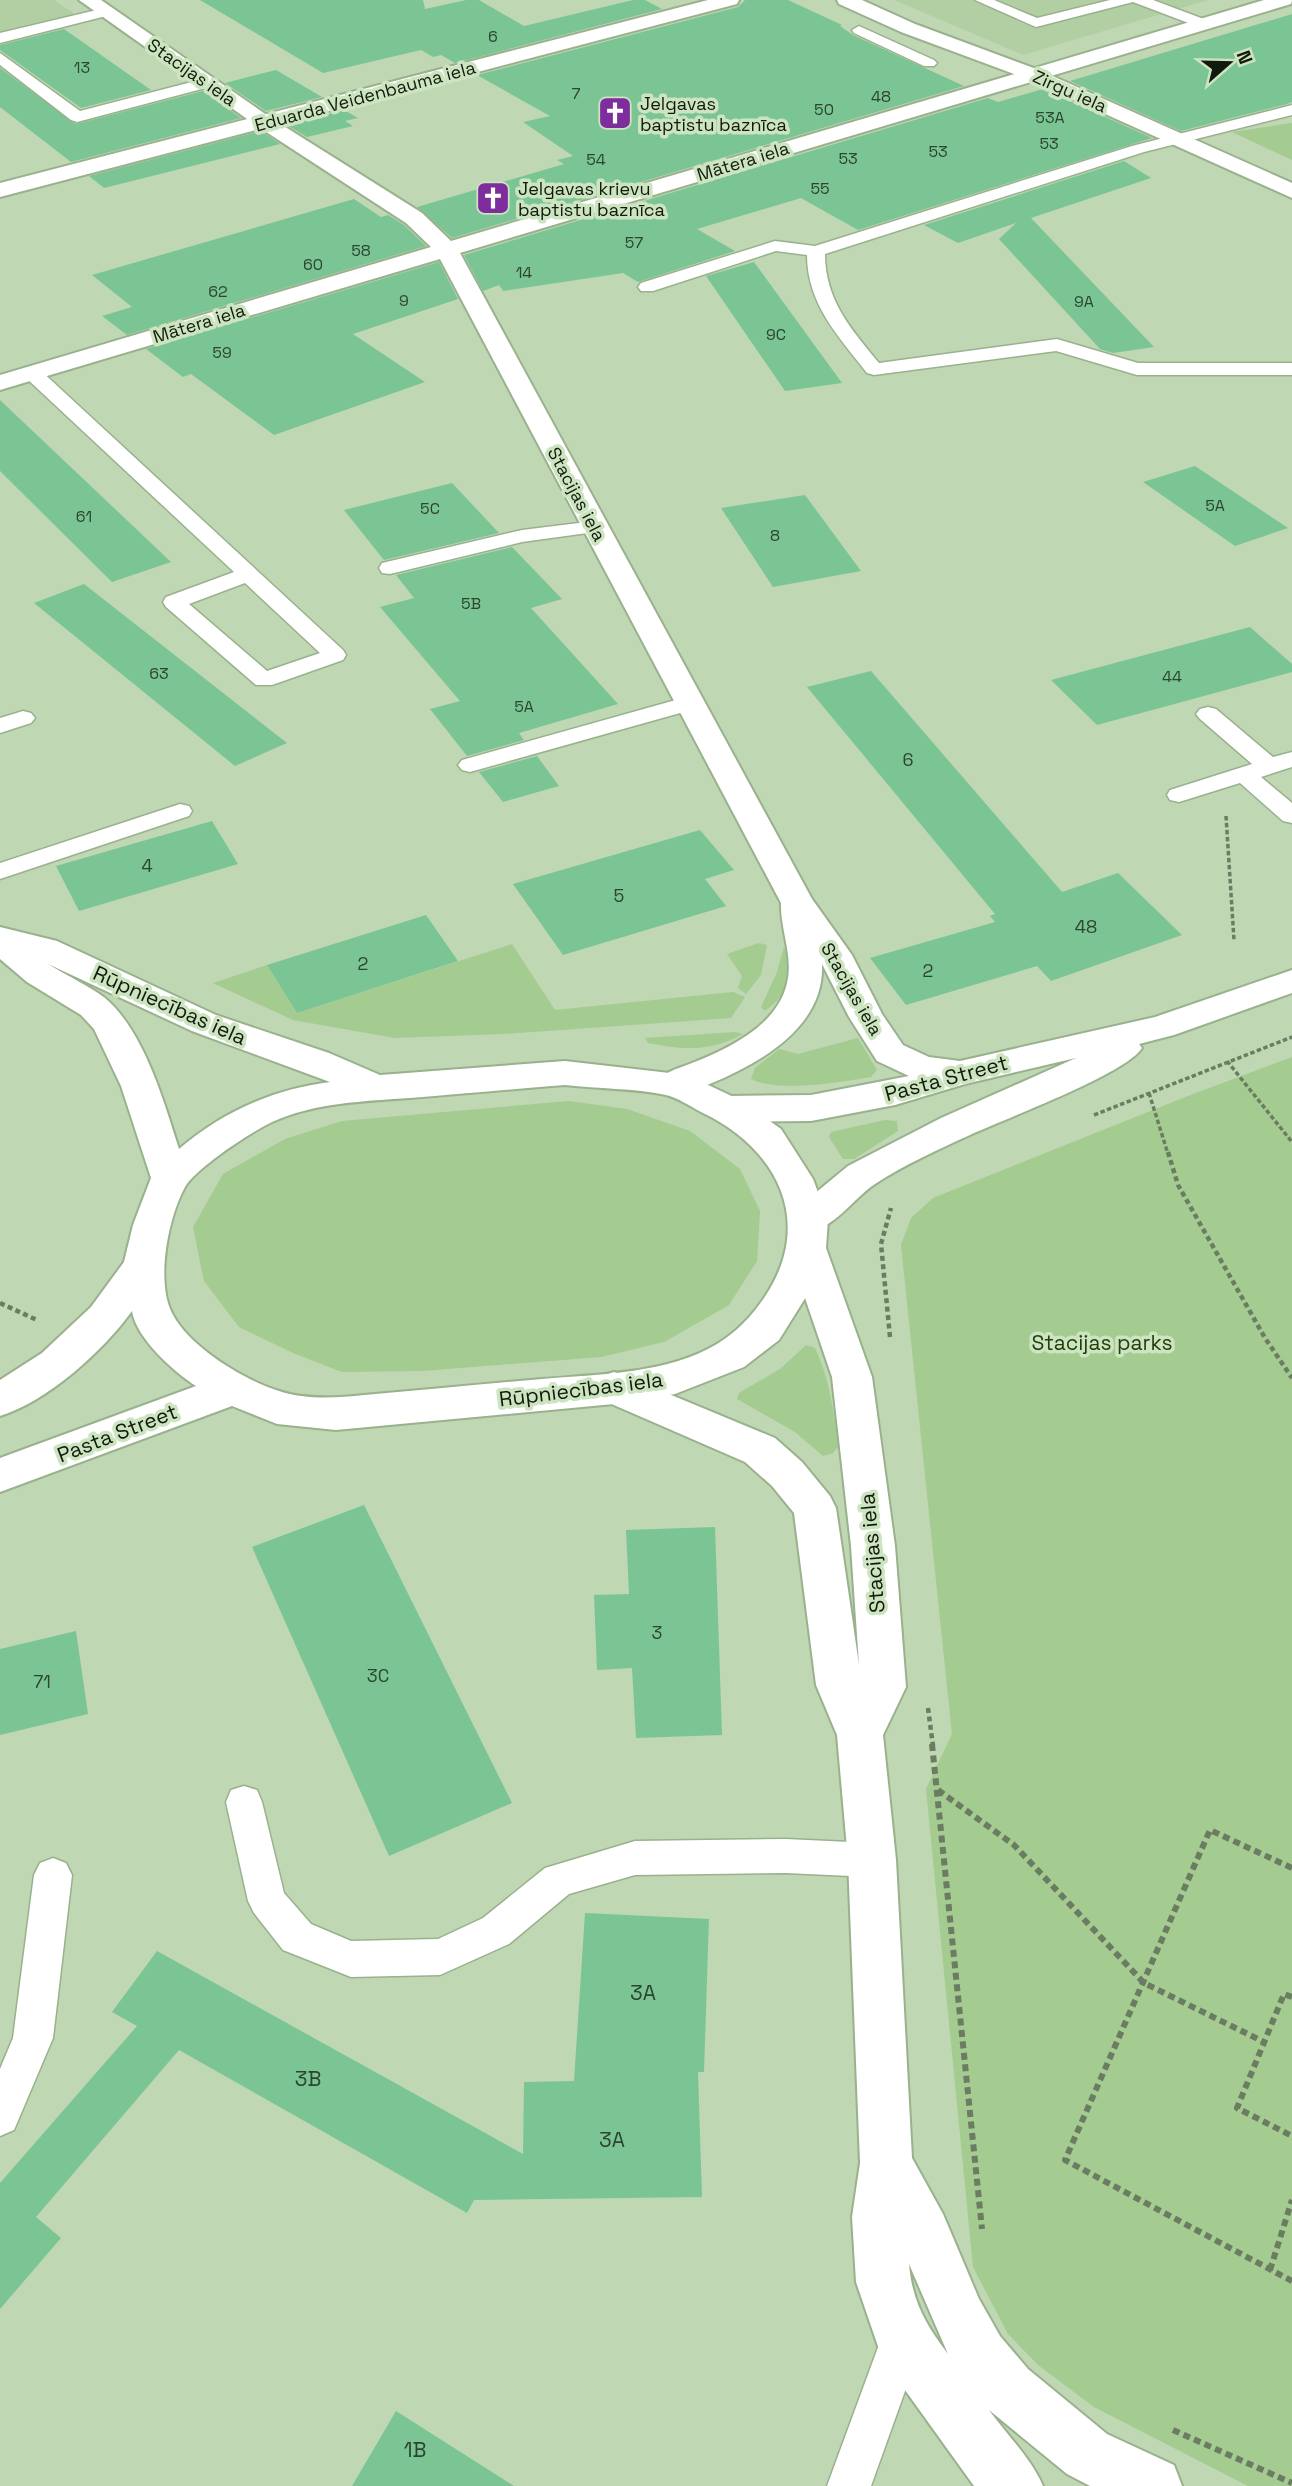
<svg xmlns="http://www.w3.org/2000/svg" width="1292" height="2486" font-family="'Space Grotesk',sans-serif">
	<rect width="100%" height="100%" fill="#bfd7b2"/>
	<path fill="#b2cfa4" d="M0,0H54L76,15L0,33Z
		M894,0H1208L1023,55Z"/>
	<path fill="#a4cb90" d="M1292,123V160L1232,132Z
		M759,943L767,945L761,975L746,994L738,988L742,976L727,954Z
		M512,944L555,1010L733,992L745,997L731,1018L503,1034L395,1038L293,1020L213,983L267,965L297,1013Z
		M784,947C797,973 788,994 765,1011L761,1007L777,972Z
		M736,1032L743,1034C710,1052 684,1050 648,1043L645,1038Z
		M858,1038L877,1070L871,1077C840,1082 779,1093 751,1079L755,1068L779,1049L798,1054Z
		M1292,1057V2486H1248L1094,2407L1038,2365L1008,2334L973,2267L926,1789L952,1734L901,1245L911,1218L933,1198L1188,1096Z
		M569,1101L627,1109L690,1131L740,1169L760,1211L757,1261L729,1305L664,1342L601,1357L422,1371L342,1372L293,1353L239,1327L204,1281L193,1227L223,1174L285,1139L342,1121Z
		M885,1120L897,1121L898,1131L854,1159H843L829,1137L831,1132Z
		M806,1345L815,1348C830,1380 834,1412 838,1447L833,1453L823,1456L795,1432L737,1399L739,1393L780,1369Z"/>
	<path fill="#7bc595" d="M200,0H423L425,9L466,0H479L524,26L633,0H645L662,9L455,63L441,55L433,57L421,50L323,73Z
		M788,0L842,25L840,26L853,35L964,86L452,238L417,207L564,164L557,160L573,156L523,122L550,116L477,75L738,7L745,0Z
		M1292,14V102L1287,104L1181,131L1070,81Z
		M64,29L151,90L81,108L0,50V45Z
		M0,68L76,124L203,91L241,118L71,162L0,107Z
		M276,70L322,97L266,111L225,83Z
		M1043,89L1152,138L858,230L801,198L697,229L735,251L638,282L623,273L503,291L499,285L483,291L464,255L988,98L998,102Z
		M344,110L358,118L345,121L353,126L307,137L287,125Z
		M261,131L280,144L104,188L89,176Z
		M1124,161L1151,178L1031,218L1154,347L1113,353L1100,349L999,239L1016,223L958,243L924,225Z
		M354,199L381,217L388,215L404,225L426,246L127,335L102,316L132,307L92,275Z
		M439,262L458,299L353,334L425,382L274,435L191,374L183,377L146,349Z
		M754,262L842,383L785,391L706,276Z
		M0,400L171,562L112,582L0,471Z
		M1195,466L1288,528L1235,546L1143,482Z
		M452,483L499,533L384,560L344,510Z
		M805,495L861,571L773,587L721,508Z
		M512,547L562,599L531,608L618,704L519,733L524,740L467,756L430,709L460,701L380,607L414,598L396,575Z
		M84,584L287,743L235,766L34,603Z
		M1250,627L1292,664V672L1097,725L1051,680Z
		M871,671L1062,892L1118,873L1182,935L1051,981L1037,966L906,1005L870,958L995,922L990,916L995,914L807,687Z
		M537,756L559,786L503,802L479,772Z
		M212,821L238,864L79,911L56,866Z
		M700,830L734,870L705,879L726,906L563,955L513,884Z
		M426,915L458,961L297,1013L267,965Z
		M364,1505L512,1803L389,1856L252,1547Z
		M715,1527L722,1735L636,1738L632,1668L597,1670L594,1595L629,1594L626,1530Z
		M76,1631L88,1714L0,1735V1649Z
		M585,1913L709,1919L704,2072H698L702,2197L474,2200L467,2213L179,2050L36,2217L61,2238L0,2309V2183L137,2026L112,2012L157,1951L523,2154L524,2082L574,2081Z
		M396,2411L514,2486H352Z"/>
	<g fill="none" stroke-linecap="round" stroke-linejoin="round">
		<g stroke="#99b18d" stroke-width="3">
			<path id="lane" d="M975,0H994L1037,18L1110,0H1153L1209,21L1211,24L1204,28L1199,27L1133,2L1036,27Z
				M105,8L112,12L110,15L0,43V33Z
				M859,26L934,60L937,63L934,66H924L854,33L852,30Z
				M0,53L80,111L207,78L215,83L213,86L77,122L71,120L0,65Z
				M1292,105V115L1144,152L825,254C825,300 851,329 879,363L1057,339L1138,363H1292V375H1137L1056,351L874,375L867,373C839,337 807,304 807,255L776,251L653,291H641L638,287L641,283L775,241L815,246L1132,146Z
				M32,367L39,369L343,650L346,655L343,660L272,685H256L166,607L163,602L166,597L234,572L25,377L22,373L25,369ZM245,583L320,653L267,671L189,604Z
				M595,521L602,523L606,527L602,531L522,542L390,574L382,573L379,568L382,563L522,530Z
				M690,696L698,698L702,703L698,708L470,772L462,770L458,765L462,760Z
				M1208,707L1216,709L1273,757L1292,752V767L1261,777L1292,803V823L1283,821L1240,783L1179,802L1170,800L1167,795L1170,790L1252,764L1200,719L1196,714L1200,709Z
				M23,711L31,713L35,718L31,723L0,733V718Z
				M180,804L189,806L192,811L189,816L0,879V863Z
				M244,1786L257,1790L262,1802L284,1893L311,1924L351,1941L438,1939L483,1918L545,1868L635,1841L786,1839L872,1843L885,1848L891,1860L885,1872L872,1877L786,1873L635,1875L569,1894L509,1944L440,1975L351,1977L283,1950L254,1913L248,1901L226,1802L231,1790Z
				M53,1858L66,1863L72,1875L53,2038L14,2130L0,2136V2069L13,2038L34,1875L40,1863Z
				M902,2316L917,2323L924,2338L871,2486H827L887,2323Z"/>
		</g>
		<g stroke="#99b18d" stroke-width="4">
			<path id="street" d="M708,0H739L737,4L0,197V183Z
				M837,0H862L915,24L1039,70L1292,183V198L1025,78L901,32L839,4Z"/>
		</g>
		<g stroke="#99b18d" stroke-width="4">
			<path id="secondary" d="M79,0H101L271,118L422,213L451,241L1264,0H1292L1291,4L460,253L812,899L852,955L882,1014L903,1045L929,1057L960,1061L1155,1017L1292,970V993L1174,1035L1139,1044L1142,1048C1126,1074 1004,1119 970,1135C939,1149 904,1165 875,1184C849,1201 829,1239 796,1229L790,1219L796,1209L848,1166L941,1118L1076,1058L965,1084L895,1105L811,1121L727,1122L714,1118L709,1109L714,1100L727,1096L811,1095L909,1076L877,1061L849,1017L822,964C825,1026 762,1062 712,1083C695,1090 680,1098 661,1093L656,1084C664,1071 678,1069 692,1063C730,1048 781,1024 788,978C792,953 780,927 781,903L440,259L0,390V375L431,247L406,223L257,126Z
				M807,1234L821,1238L826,1248L872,1377L895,1546L906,1687L883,1735L896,1860L912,2158L943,2214L979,2299L1000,2336L1028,2369L1107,2434L1174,2465L1182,2486H1090L1067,2474L989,2410C1007,2435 1031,2458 1043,2486H974L882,2358L856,2282L852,2217L860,2163L848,1860L837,1735L816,1685L794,1513L772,1486L745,1462L600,1399L594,1388L600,1377L614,1372L628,1377L775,1438L802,1462L830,1496L836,1508L859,1665L851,1546L832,1377L788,1248L793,1238ZM909,2264L948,2354C926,2325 912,2301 909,2264Z"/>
		</g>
		<g stroke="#99b18d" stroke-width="4">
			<path id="primary" d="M0,927L57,941L216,1015L329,1053L380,1075L565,1061L687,1075L740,1100L781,1129L813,1179L828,1219L826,1248L814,1284L779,1340L744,1367L675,1394L614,1404L336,1430L277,1424L232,1406L0,1492V1458L196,1386C174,1372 136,1338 132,1311C103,1351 48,1401 0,1416V1380L42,1353L91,1307L124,1262L133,1225L151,1178L121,1086L94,1029L81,1015L27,982L0,959ZM48,964L192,1031L330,1082C274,1089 222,1112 179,1149C164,1102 144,1031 105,998C88,985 67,976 48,964ZM565,1085C598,1089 634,1088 666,1095C678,1098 690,1106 701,1112C776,1147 815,1220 766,1295C753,1315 738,1331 717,1344C667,1374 599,1374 542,1379C483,1384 423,1390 364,1395C337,1398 305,1400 279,1391C244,1380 191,1348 173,1315C155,1283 168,1218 185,1187C196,1168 251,1132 272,1122C313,1103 365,1101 410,1098C461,1094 513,1089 565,1085Z"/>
		</g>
		<path stroke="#6b7c62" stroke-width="3.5" stroke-dasharray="4.5 2.5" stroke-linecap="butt" d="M1226,816L1234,940
			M1227,1061L1292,1142
			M1149,1093L1168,1154
			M1094,1115L1292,1037"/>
		<path stroke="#6b7c62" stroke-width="4.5" stroke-dasharray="5 3.5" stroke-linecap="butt" d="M1168,1152L1178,1185L1265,1338L1292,1378
			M0,1303L37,1320
			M890,1337L881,1244L891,1208
			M928,1708L933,1746"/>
		<path stroke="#6b7c62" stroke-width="6" stroke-dasharray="7 4.5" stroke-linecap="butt" d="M932,1744L982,2229
			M938,1790L1014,1845L1144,1983L1264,2042
			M1292,1868L1210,1830L1065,2160L1292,2281
			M1292,1997L1284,1994L1237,2108L1292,2136
			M1270,2270L1292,2200
			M1173,2430L1292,2483"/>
		<use href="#lane" fill="#fff" fill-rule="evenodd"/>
		<use href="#street" fill="#fff" fill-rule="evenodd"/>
		<use href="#secondary" fill="#fff" fill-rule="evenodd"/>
		<use href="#primary" fill="#fff" fill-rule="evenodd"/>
	</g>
	<defs>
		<g id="church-square" transform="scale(1.75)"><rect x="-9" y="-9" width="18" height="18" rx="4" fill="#7e2d9d" stroke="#cce4bf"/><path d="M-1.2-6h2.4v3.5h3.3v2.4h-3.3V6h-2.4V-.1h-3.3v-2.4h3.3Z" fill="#fff"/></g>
	</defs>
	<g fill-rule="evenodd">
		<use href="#church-square" x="615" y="113"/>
		<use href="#church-square" x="493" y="198"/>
	</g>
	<g text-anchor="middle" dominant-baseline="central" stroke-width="7" stroke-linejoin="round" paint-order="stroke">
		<g font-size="16" fill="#2c452f">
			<text x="493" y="36">6</text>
			<text x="82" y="67">13</text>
			<text x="576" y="93">7</text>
			<text x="881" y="96">48</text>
			<text x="824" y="109">50</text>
			<text x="1050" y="117">53A</text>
			<text x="1049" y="143">53</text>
			<text x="938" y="151">53</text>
			<text x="848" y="158">53</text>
			<text x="596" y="159">54</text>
			<text x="820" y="188">55</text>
			<text x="634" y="242">57</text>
			<text x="361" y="250">58</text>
			<text x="313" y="264">60</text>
			<text x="524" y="272">14</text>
			<text x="218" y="291">62</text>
			<text x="404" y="300">9</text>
			<text x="1084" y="301">9A</text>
			<text x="776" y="334">9C</text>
			<text x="222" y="352">59</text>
			<text x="1215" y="505">5A</text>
			<text x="430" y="508">5C</text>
			<text x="84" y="516">61</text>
			<text x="775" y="535">8</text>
			<text x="471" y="603">5B</text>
			<text x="159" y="673">63</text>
			<text x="1172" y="676">44</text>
			<text x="524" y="706">5A</text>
		</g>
		<g font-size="18" fill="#111a0d" stroke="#cce4bf">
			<text transform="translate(192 72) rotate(35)">Stacijas iela</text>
			<text transform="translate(1070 91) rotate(24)">Zirgu iela</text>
			<text transform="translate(365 96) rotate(-15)">Eduarda Veidenbauma iela</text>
			<text transform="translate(743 161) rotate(-17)">Mātera iela</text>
			<text transform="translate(199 323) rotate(-17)">Mātera iela</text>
			<text transform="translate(577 494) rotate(62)">Stacijas iela</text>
			<text transform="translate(852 989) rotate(60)">Stacijas iela</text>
		</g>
		<g font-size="18" fill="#111a0d" stroke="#cce4bf" text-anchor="start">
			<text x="640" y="103">Jelgavas<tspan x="640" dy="21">baptistu baznīca</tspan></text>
			<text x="518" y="188">Jelgavas krievu<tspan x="518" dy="21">baptistu baznīca</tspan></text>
		</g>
		<g font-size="18" fill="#2c452f">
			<text x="908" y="759">6</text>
			<text x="147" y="865">4</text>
			<text x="619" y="895">5</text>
			<text x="1086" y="926">48</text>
			<text x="363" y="963">2</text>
			<text x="928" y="970">2</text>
			<text x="657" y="1632">3</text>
			<text x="378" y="1675">3C</text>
			<text x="42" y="1681">71</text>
		</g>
		<g font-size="21" fill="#111a0d" stroke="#cce4bf">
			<text transform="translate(170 1005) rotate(24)">Rūpniecības iela</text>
			<text transform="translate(946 1078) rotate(-15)">Pasta Street</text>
			<text transform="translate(581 1389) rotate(-7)">Rūpniecības iela</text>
			<text transform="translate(117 1433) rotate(-21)">Pasta Street</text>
			<text transform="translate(872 1553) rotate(-95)">Stacijas iela</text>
		</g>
		<g font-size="21" fill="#223e10" stroke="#cce4bf">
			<text x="1102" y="1342">Stacijas parks</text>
		</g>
		<g font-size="21" fill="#2c452f">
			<text x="643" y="1992">3A</text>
			<text x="308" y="2078">3B</text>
			<text x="612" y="2139">3A</text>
			<text x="415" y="2449">1B</text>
		</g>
	</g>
	<g transform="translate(1229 63) rotate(70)" stroke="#cce4bf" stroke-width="5" paint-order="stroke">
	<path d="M0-5L12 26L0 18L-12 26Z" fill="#111a0d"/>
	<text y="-10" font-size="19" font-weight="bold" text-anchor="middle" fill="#111a0d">N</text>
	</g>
</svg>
